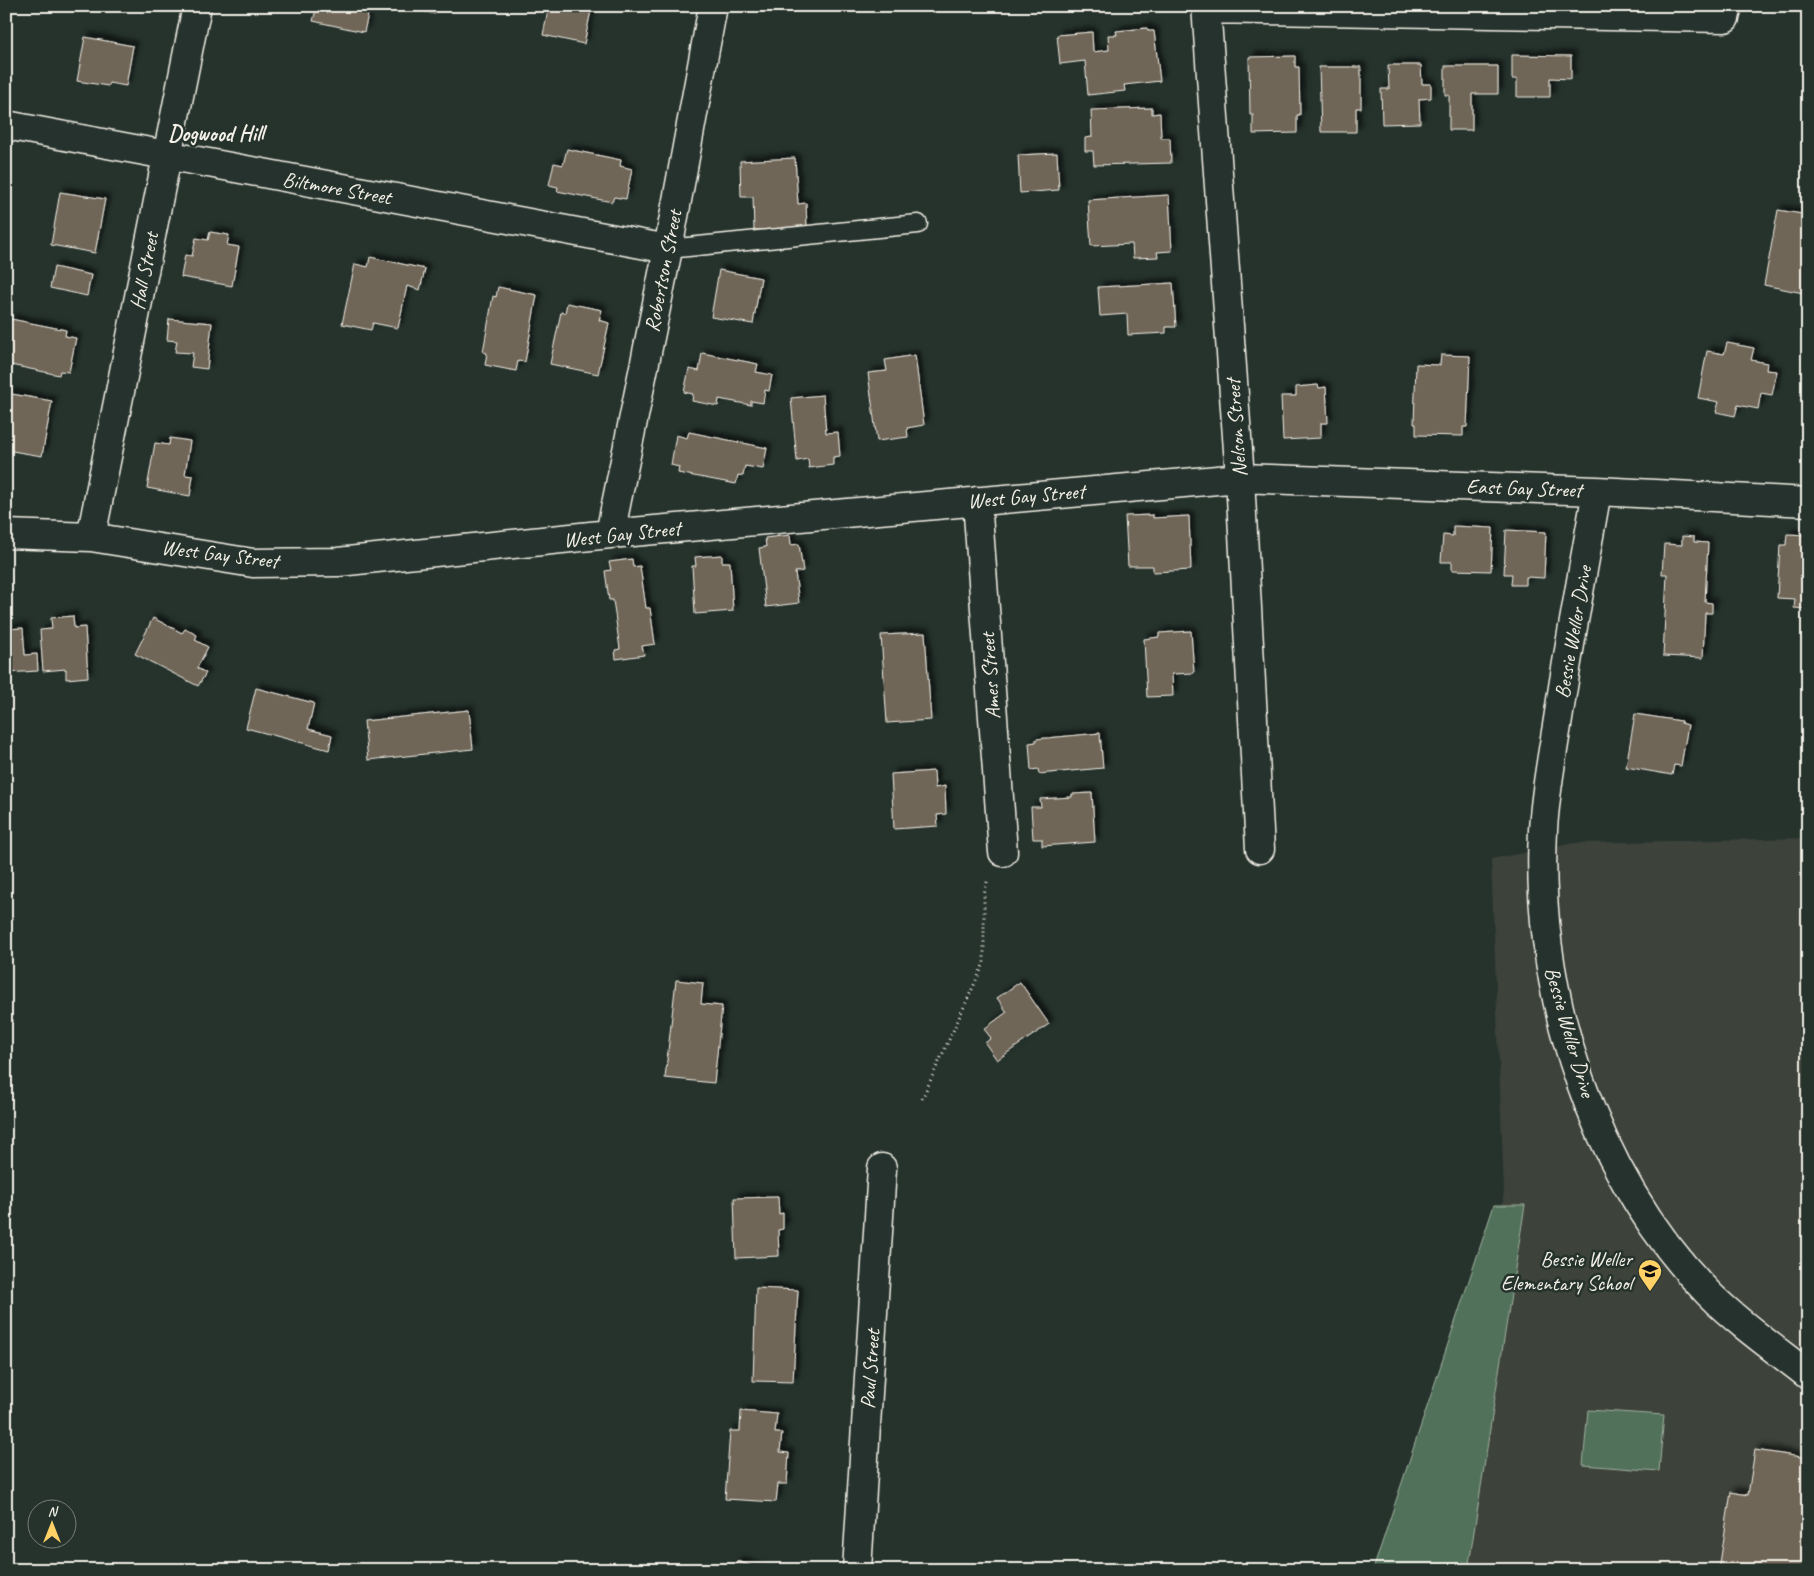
<svg xmlns="http://www.w3.org/2000/svg" width="1814" height="1576" font-family="Caveat,sans-serif">
	<defs>
		<filter id="shadow"><feDropShadow dx="4.5" dy="-4.5" stdDeviation="2.5" flood-color="#0009"/></filter>
	</defs>
	<rect width="100%" height="100%" fill="#26332d"/>
	<filter id="ink" filterUnits="userSpaceOnUse"><feTurbulence type="fractalNoise" baseFrequency=".02" numOctaves="2"/><feDisplacementMap in="SourceGraphic" scale="10" xChannelSelector="R" yChannelSelector="G"/><feConvolveMatrix kernelMatrix="1 2 1 2 8 2 1 2 1" color-interpolation-filters="sRGB"/></filter>
	<g filter="url(#ink)">
		<path fill="#3c423a" d="M1808,838V1570H1451L1482,1394L1504,1190L1491,859L1575,843Z"/>
		<path fill="#51715a" stroke="#a2b1a1" d="M1494,1205H1525L1468,1570H1373Z
			M1588,1410L1664,1415L1659,1471L1583,1465Z"/>
		<path fill="#706659" stroke="#f4f1e8" filter="url(#shadow)" d="M317,6H370L364,32L313,21Z
			M410,6H437L435,14L410,9Z
			M549,6H592L584,44L543,35Z
			M1147,28L1148,31H1154L1160,81L1124,85L1125,91L1088,95L1085,61L1060,64L1057,35L1092,32L1093,52L1109,50L1108,35H1117L1116,31Z
			M85,37L133,46L126,86L109,83L108,86L77,81Z
			M1512,55L1571,56V79L1550,78V97H1517V79H1512Z
			M1295,56V67H1299L1300,115H1297V133L1253,134V115H1250L1249,57Z
			M1808,62V108L1802,104Z
			M1388,65H1421L1422,84H1431V98L1419,99L1420,123L1382,124L1381,89H1389Z
			M1445,66H1498V94H1472V130H1449V95H1445Z
			M1319,67H1361V108H1356V132H1321Z
			M1152,108V114L1160,113L1161,138H1170L1171,163L1094,165L1093,151H1085V138L1092,137L1091,110Z
			M567,149L621,160L620,166L632,169L626,199L614,197L612,202L557,191L558,187L549,185L554,163L563,165Z
			M1057,153L1059,190L1020,193L1018,155Z
			M795,158L798,204L806,203L807,228L754,230L753,197H741L740,161Z
			M60,192L105,199L95,253L51,245Z
			M1169,195L1172,251L1157,252L1158,257L1133,258L1132,244L1091,246L1088,200Z
			M1778,210L1808,215V294L1764,285Z
			M210,232L229,235L227,245L239,247L232,286L181,277L185,255L192,256L196,238L208,240Z
			M370,257L425,269L420,290L407,286L398,328L373,323L371,330L342,324L355,264L368,267Z
			M54,267L91,275L87,296L50,288Z
			M719,270L761,278L753,324L711,317Z
			M1173,283L1176,327H1166V333L1128,335L1127,314L1100,316L1098,287Z
			M498,287L537,295L525,362L518,361L516,371L485,365L487,353L483,352L493,296L496,297Z
			M567,303L602,310L599,320L609,323L598,374L550,364L561,312L565,313Z
			M11,319L66,330L65,336L76,338L69,372L60,371L59,375L6,364V341Z
			M169,319L212,323L207,369L191,367L193,353L175,352L177,341L167,340Z
			M1727,343L1754,348L1751,360L1767,363L1766,370L1777,371L1772,395L1761,393L1758,409L1738,405L1735,416L1716,412L1719,402L1698,398L1707,351L1724,354Z
			M702,353L758,364L756,372L772,375L769,391L765,390L763,403L751,401V405L719,399L718,406L692,401L693,394L684,392L689,369L699,371Z
			M915,355L924,425L907,428L908,437L877,441L868,373L887,371L885,360Z
			M1441,355L1470,356L1467,427H1463V436L1416,435V424H1414L1416,364L1440,365Z
			M1318,385L1319,388L1326,387L1328,423H1321V438L1283,440L1281,396H1296V387Z
			M6,393L52,401L42,456L6,450Z
			M823,395L826,433L838,432L840,456L833,457V465L809,468L808,459L797,461L791,398Z
			M689,432L767,448L763,469L745,466L743,476L738,475L736,484L678,473L679,467L671,465L676,435L687,438Z
			M170,438L190,441L185,475L193,476L190,496L147,488L155,443L169,445Z
			M1153,515V518L1189,516L1191,570L1153,572V566H1128L1125,516Z
			M1453,526L1493,528L1491,571L1452,570V562H1441L1443,535L1453,536Z
			M1506,530L1546,532L1544,578L1526,577V585H1511L1512,574H1504Z
			M1787,534L1808,535V609L1794,608L1795,599L1777,598L1780,545H1786Z
			M790,535L791,545L799,544L803,571L795,572L799,603L766,607L759,548L766,547L765,538Z
			M1682,536L1694,537V542L1708,543L1705,602L1712,603V613H1705L1703,658L1663,656L1667,574H1662L1664,544L1682,545Z
			M722,555V562H730L733,611L695,614L692,566H696L695,557Z
			M632,559L633,567L640,566L646,608H650L655,644L642,646L644,655L616,659L615,650L620,649L613,600H609L605,571L611,570L609,562Z
			M73,616L74,628L85,627L88,677L66,679V669L43,671L40,630L52,629L51,618Z
			M153,618L182,633L185,629L197,635L195,640L208,647L197,668L206,673L198,686L135,654Z
			M23,628L25,655L37,654L38,671L6,673V629Z
			M1191,631L1194,673L1172,674L1173,696L1147,697L1144,639L1159,637V633Z
			M925,633L931,720L887,723L881,635Z
			M256,688L314,703L308,729L332,735L329,750L246,728Z
			M469,710L473,749L368,760L364,721Z
			M1635,714L1681,721V723L1688,725L1681,766L1674,765L1672,775L1626,767Z
			M1100,733L1103,768L1039,774L1038,769L1031,770L1029,743L1036,742V739Z
			M934,771L935,788L945,786L946,814L937,815L938,826L894,829L891,774Z
			M1092,793L1095,842L1042,846V839H1033L1031,807H1041L1040,799L1072,797V794Z
			M676,980L703,983L701,1004L722,1006L714,1083L665,1078Z
			M1020,982L1049,1024L997,1060L985,1043L991,1038L984,1029L1007,1012L997,998Z
			M778,1197L779,1214L783,1213V1229L778,1230L779,1256L736,1258L734,1198Z
			M756,1288L798,1290L793,1382L753,1381Z
			M741,1411L777,1414L775,1433H782L780,1452L789,1453L787,1484H778L776,1502L725,1499L730,1431H740Z
			M1755,1450L1808,1458V1570H1719L1731,1492L1748,1495Z
			M737,1561L762,1570H734Z"/>
		<g fill="none" stroke-linecap="round" stroke-linejoin="round">
			<g stroke="#f4f1e8" stroke-width="21">
				<path id="service" d="M668,249L918,224"/>
			</g>
			<g stroke="#f4f1e8" stroke-width="31">
				<path id="minor" d="M1206,6L1240,478L1260,849
					M1206,9L1725,18L1728,6
					M6,125L668,249
					M1597,491C1584,565 1570,639 1559,713C1553,752 1545,791 1543,830C1535,995 1593,1175 1709,1294C1739,1324 1775,1349 1808,1375
					M977,501L1003,852
					M6,534L91,537L253,563L338,562L610,534L1240,478L1597,491L1808,502
					M610,534L668,249L713,6
					M91,537L197,6
					M857,1570L882,1168"/>
			</g>
			<path stroke="#f4f1e8" stroke-width="3" stroke-dasharray="1 4" stroke-linecap="butt" d="M922,1099L984,963V895L988,878"/>
			<use href="#service" stroke="#26332d" stroke-width="18"/>
			<use href="#minor" stroke="#26332d" stroke-width="28"/>
		</g>
	</g>
	<defs>
		<g id="school-pin" transform="scale(1.25)"><path d="M0 17L-7.5 6A9.5 9.5 0 1 1 7.5 6Z" fill="#ffd166" stroke="#26332d"/><path d="M0-5L7-2L0 1L-7-2ZM-4 1L0 2.5L4 1V4Q0 6-4 4Z" fill="#111"/></g>
	</defs>
	<g fill-rule="evenodd">
		<use href="#school-pin" x="1650" y="1271"/>
	</g>
	<g text-anchor="middle" dominant-baseline="central" stroke-width="5" stroke-linejoin="round" paint-order="stroke">
		<g font-size="21" fill="#f4f1e8" stroke="#26332d">
			<text transform="translate(337 188) rotate(10)">Biltmore Street</text>
			<text transform="translate(144 271) rotate(-79)">Hall Street</text>
			<text transform="translate(663 271) rotate(-79)">Robertson Street</text>
			<text transform="translate(1236 428) rotate(-94)">Nelson Street</text>
			<text transform="translate(1524 488) rotate(2)">East Gay Street</text>
			<text transform="translate(1026 496) rotate(-5)">West Gay Street</text>
			<text transform="translate(622 534) rotate(-6)">West Gay Street</text>
			<text transform="translate(220 554) rotate(7)">West Gay Street</text>
			<text transform="translate(1573 632) rotate(-80)">Bessie Weller Drive</text>
			<text transform="translate(990 676) rotate(-94)">Ames Street</text>
			<text transform="translate(1570 1032) rotate(74)">Bessie Weller Drive</text>
			<text transform="translate(870 1369) rotate(-86)">Paul Street</text>
		</g>
		<g font-size="21" fill="#f4f1e8" stroke="#26332d" text-anchor="end">
			<text x="1632" y="1259">Bessie Weller<tspan x="1632" dy="24">Elementary School</tspan></text>
		</g>
		<g font-size="22" font-weight="bold" fill="#f4f1e8" stroke="#26332d">
			<text x="216" y="134">Dogwood Hill</text>
		</g>
	</g>
	<rect width="1814" height="1576" fill="none" stroke="#26332d" stroke-width="25"/>
	<rect x="12" y="12" width="1789" height="1551" fill="none" stroke="#f4f1e8" stroke-width="2" filter="url(#ink)"/>
	<g transform="translate(52 1524)"><circle r="24" fill="#26332d" stroke="#787f78"/>
	<path d="M0-4L9 19L0 12L-9 19Z" fill="#ffd166"/>
	<text y="-8" font-size="14" font-weight="bold" text-anchor="middle" fill="#f4f1e8">N</text>
	</g>
</svg>
